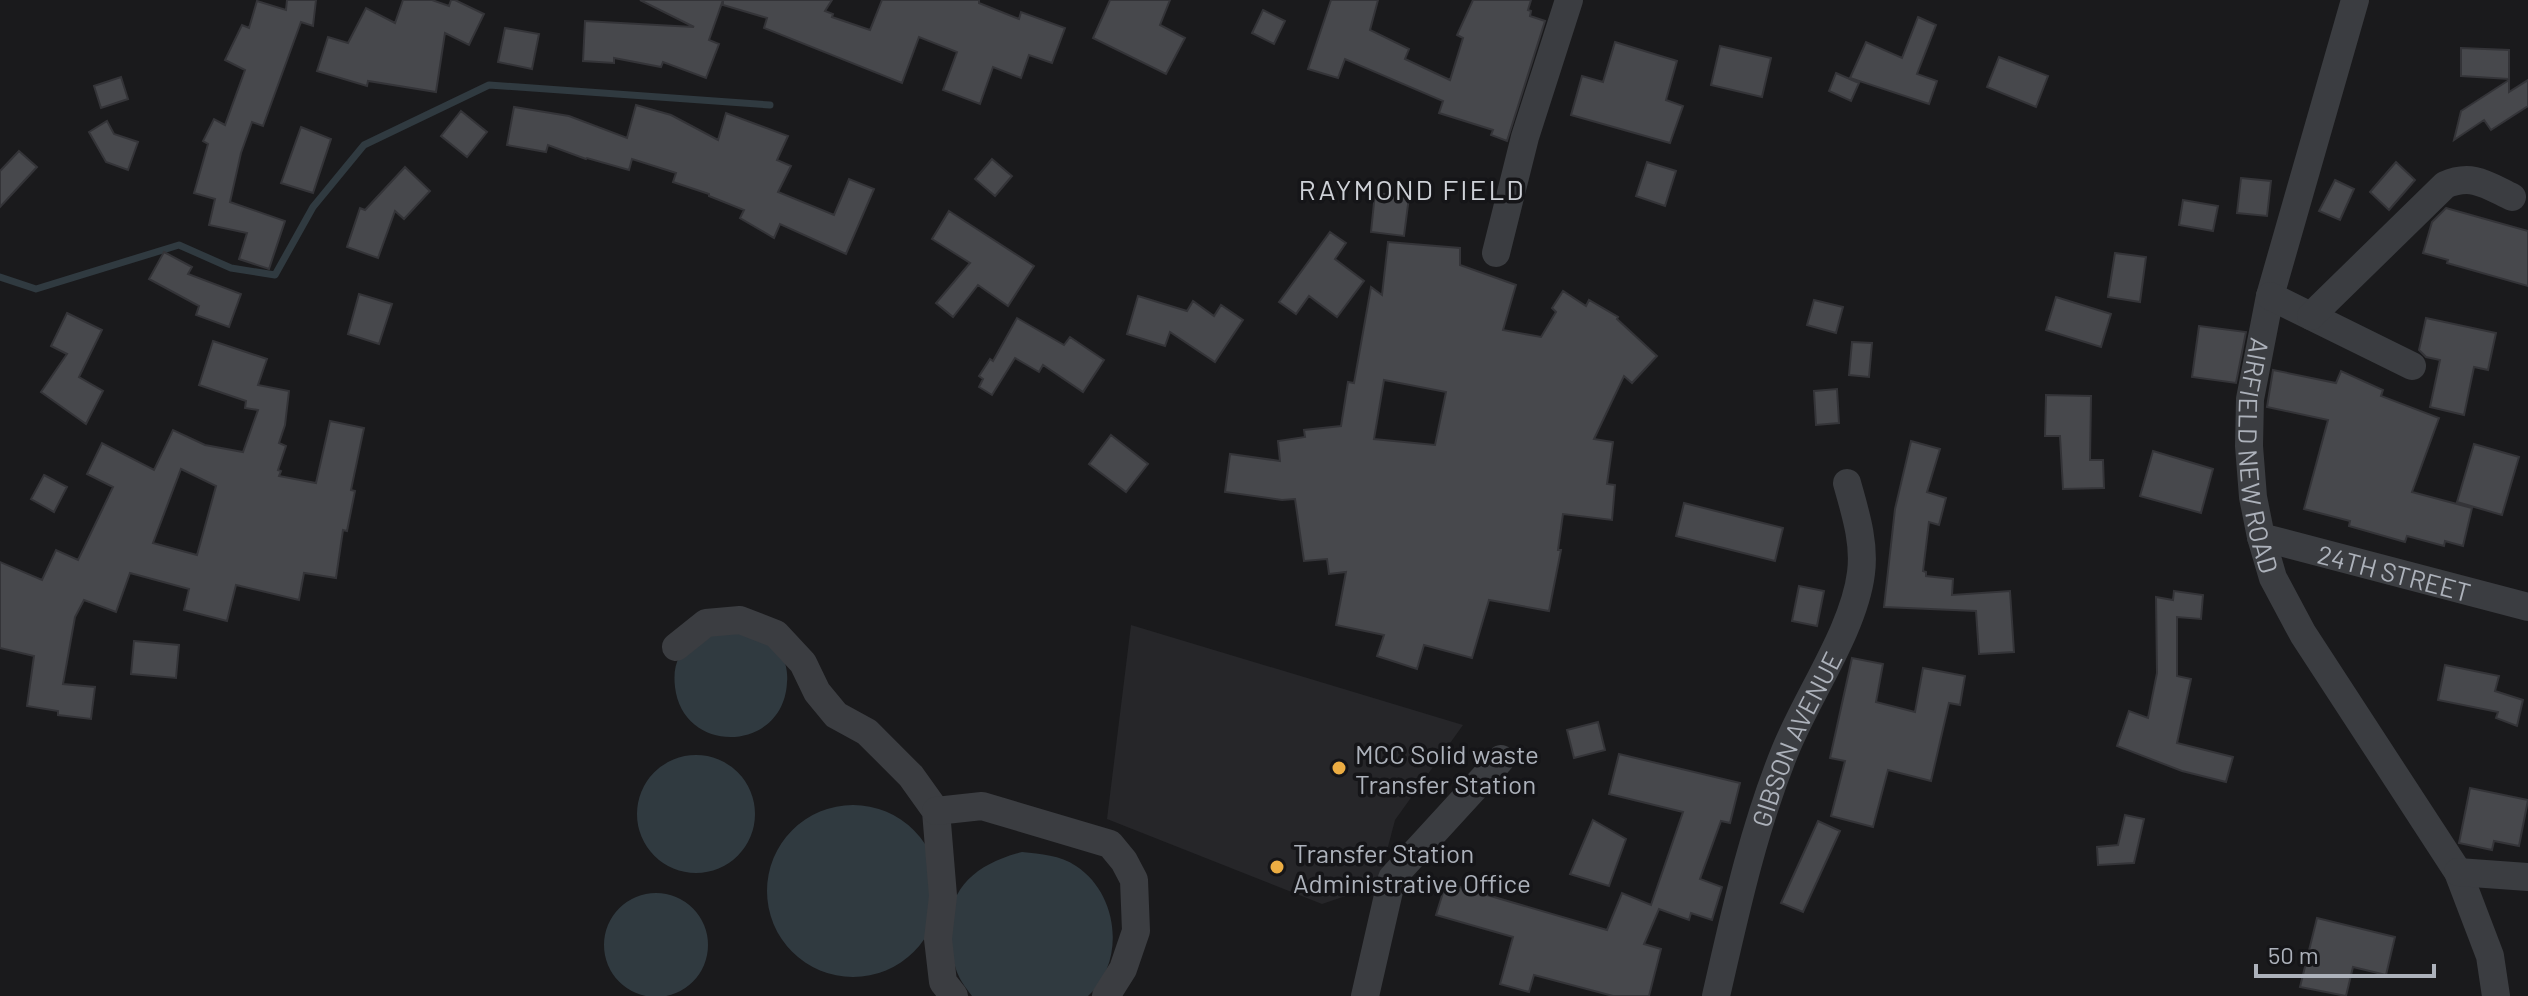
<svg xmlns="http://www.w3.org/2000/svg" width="2528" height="996" font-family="Barlow,sans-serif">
	<rect width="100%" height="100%" fill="#1a1a1c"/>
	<path fill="#262629" d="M1131,625L1463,725L1395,820L1378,885L1322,904L1107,819Z"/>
	<path fill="#303a40" d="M734,623C748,632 769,641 780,653C786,660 788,674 787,682C784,753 683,756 675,687C670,643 702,638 734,623Z
		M637 814a59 59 0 1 1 118 0a59 59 0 1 1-118 0Z
		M767 891a86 86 0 1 1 172 0a86 86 0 1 1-172 0Z
		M1022,852C1041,854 1060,855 1076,866C1119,894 1126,962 1088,996H972C956,975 955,970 951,945C943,891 973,865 1022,852Z
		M604 945a52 52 0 1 1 104 0a52 52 0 1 1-104 0Z"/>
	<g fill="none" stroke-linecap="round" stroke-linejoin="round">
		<path stroke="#303a40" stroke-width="7" d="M0,277L36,289L179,245L231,268L275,275L313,207L364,145L489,85L770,105"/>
	</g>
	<path fill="#47484c" stroke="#343438" stroke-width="2" fill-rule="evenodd" d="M287,0H316L313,26L301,22L263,126L252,122L241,153L230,202L285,221L269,269L239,259L247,233L209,225L215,199L194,193L208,144L203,141L214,119L225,125L245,70L225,60L242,25L249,28L257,1L286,10Z
		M403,0H432L449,6L451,0H455L484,14L469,45L445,33L436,92L368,81L367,86L317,71L328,37L348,43L366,8L395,23Z
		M640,0H723L709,40L719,44L706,78L663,62L661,67L614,58V63L583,61L585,21L694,27Z
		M723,0H832L825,11L833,14L832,17L870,30L882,0H979V3L1019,19L1021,12L1065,28L1052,63L1029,55L1021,78L993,67L980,104L943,90L957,52L919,37L902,83L764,28L767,18L723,5Z
		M1110,0H1170L1160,25L1185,38L1166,74L1093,38Z
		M1331,0H1378L1370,30L1409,49L1405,59L1450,80L1463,38L1457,35L1473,0H1531L1528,10L1531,11L1530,16L1545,21L1507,141L1491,135L1493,130L1439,113L1443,101L1345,59L1338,78L1308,69Z
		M1263,10L1285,21L1274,44L1252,33Z
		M1918,17L1936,25L1917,74L1937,81L1929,104L1850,78L1866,42L1902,58Z
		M505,28L539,34L532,69L498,62Z
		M1615,42L1677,61L1666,100L1683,106L1670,143L1571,115L1582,76L1603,82Z
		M1720,46L1771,58L1762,97L1711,85Z
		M2461,48L2509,50V79L2461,76Z
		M1999,57L2048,76L2036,107L1987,87Z
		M1836,73L1859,83L1851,101L1829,91Z
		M121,77L128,99L101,108L94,86Z
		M2509,80V92L2528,80V106L2491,130L2484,120L2454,140L2461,111Z
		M636,105L671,115L718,140L726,113L788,136L777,160L791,166L778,192L834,215L849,179L874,189L846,254L780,224L774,238L740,218L744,210L709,196V194L673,182L676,173L632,159L629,170L587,158L586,159L548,145L546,152L507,145L514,107L569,116L627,138Z
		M461,111L487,132L467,157L441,136Z
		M107,121L114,134L138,142L128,170L106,162L89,132Z
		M301,127L331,139L313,193L281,183Z
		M19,151L37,167L0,207V171Z
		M992,159L1012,176L995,196L975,179Z
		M1647,162L1676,171L1665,206L1636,196Z
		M2396,162L2415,180L2389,210L2370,192Z
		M405,167L430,191L404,219L395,211L378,258L347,247L360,208L365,210Z
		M2241,178L2271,181L2267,216L2237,213Z
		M2335,180L2354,189L2340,220L2319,211Z
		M1375,193L1409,197L1404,236L1371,232Z
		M2183,200L2218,206L2213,231L2179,225Z
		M2446,208L2528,231V286L2447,263L2448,260L2423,253L2432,222Z
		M949,211L1034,266L1008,306L978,285L953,317L936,303L970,263L932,239Z
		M1330,232L1346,243L1335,259L1364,281L1337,317L1309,296L1296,314L1279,302Z
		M1388,242L1460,248V265L1516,285L1503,330L1541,337L1556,312L1552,308L1563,291L1586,306L1589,300L1618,317L1617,319L1657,356L1632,383L1624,376L1594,439L1613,442L1607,484L1615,485L1612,520L1563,514L1558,550H1561L1549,611L1489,600L1472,658L1424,645L1417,669L1377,656L1384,635L1336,625L1346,572L1329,574L1327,559L1304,561L1295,499L1282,500L1225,492L1230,454L1280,461L1278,441L1305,437L1304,430L1341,426L1348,382L1354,383L1371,287L1382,295ZM1384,380L1446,392L1435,445L1374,439Z
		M164,252L192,267L188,274L241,294L229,327L196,315L199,306L149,279Z
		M2115,253L2146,257L2140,302L2108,297Z
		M359,294L392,304L379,344L348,334Z
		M1138,296L1187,311L1193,301L1214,316L1221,305L1243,320L1215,362L1170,332L1165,346L1127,334Z
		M2056,297L2111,314L2101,347L2046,330Z
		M1814,300L1843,307L1836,333L1807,325Z
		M67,313L102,330L79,377L103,391L86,424L41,392L67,354L51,346Z
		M1017,318L1064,345L1070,337L1104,360L1083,392L1043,365L1039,372L1015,358L992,395L979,387L983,379L979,376L990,359L993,361Z
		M2426,318L2496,333L2488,370L2474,367L2464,415L2430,407L2440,360L2426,357L2419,350Z
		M2199,326L2246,332L2236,383L2192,377Z
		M213,341L267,359L258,385L289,391L285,425L279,443L286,446L278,470L281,471L279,476L316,483L330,421L364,428L351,490L355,491L347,531L343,530L336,578L304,573L299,600L236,585L227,621L184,610L189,589L130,573L116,612L84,600L75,617L63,684L95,687L91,719L58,715V711L27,706L34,656L0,648V562L42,580L56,550L78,560L113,487L87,474L102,443L154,470L173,430L205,445L243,452L258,410L245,408L246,401L199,385ZM181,469L216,486L197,555L153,543Z
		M1852,342L1872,343L1869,377L1849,375Z
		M2273,370L2336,383L2341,371L2383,390L2381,396L2439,418L2412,492L2472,508L2463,546L2445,541L2444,546L2407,536L2405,542L2349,526L2350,521L2304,509L2328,420L2267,407Z
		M1837,389L1839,423L1816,425L1814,391Z
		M2046,395L2091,396L2090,460H2103L2104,488L2063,489L2060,436H2045Z
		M1111,435L1148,464L1126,492L1089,464Z
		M1911,441L1940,449L1927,492L1946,498L1939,525L1929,522L1923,571L1926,572V576L1953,579L1952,595L2010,591L2014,652L1979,654L1976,611L1884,607L1895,509Z
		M2474,444L2519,457L2502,515L2457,502Z
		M2153,451L2213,469L2201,513L2140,496Z
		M44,475L67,487L54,512L31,499Z
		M1684,503L1783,528L1775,561L1676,536Z
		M1799,586L1824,591L1817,626L1792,621Z
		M2174,591L2203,595L2201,619L2177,617V676L2191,679L2177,743L2233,757L2226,782L2182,771L2117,746L2129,711L2148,718L2157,673L2156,597L2173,600Z
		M134,641L179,645L176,678L131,674Z
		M1852,658L1883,664L1876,702L1915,712L1923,668L1965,676L1960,705L1949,703L1931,781L1888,770L1873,827L1831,816L1845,761L1830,758Z
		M2445,665L2499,676L2495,691L2523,700L2517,726L2496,718L2498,712L2438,700Z
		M1598,722L1605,750L1574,758L1567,730Z
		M1619,754L1740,783L1730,823L1721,821L1700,879L1722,887L1712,920L1691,913L1689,920L1659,909L1644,944L1661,949L1649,996H1613L1534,975L1529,992L1500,984L1513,937L1436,915L1446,883L1607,930L1622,893L1651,905L1683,812L1609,794Z
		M2470,788L2528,800L2519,846L2494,841L2492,850L2459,843Z
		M2125,815L2144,819L2134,863L2098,865L2097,847L2118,845Z
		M1593,820L1626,839L1609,886L1570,874Z
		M1818,821L1840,831L1803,912L1781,903Z
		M2317,918L2395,937L2386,975L2353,967L2346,996L2300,987Z"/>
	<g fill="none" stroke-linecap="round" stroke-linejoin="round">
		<g stroke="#3b3d41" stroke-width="28">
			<path id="s1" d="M2355,0L2270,296L2250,399L2249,446L2253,497L2261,537L2273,578L2303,634L2458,872L2490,956L2496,996"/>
			<path d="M1496,253L1525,137L1569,0"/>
			<path d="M2270,296L2412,366"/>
			<path d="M2311,316L2445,185C2472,173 2487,185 2512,197"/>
			<path id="s2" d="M2261,537L2528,607"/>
			<path d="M676,647L706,623L740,620L776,634L803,663L817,692L836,715L867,732L911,776L936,811L943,896L938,939L943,982L954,996"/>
			<path d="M936,811L982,806L1110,844L1124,861L1134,880L1136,931L1123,969L1106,996"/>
			<path d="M2458,872L2528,877"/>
			<path d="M1365,996L1392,878L1501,759"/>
			<path id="s3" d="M1716,996C1735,913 1753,830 1785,751C1807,696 1854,630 1861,573C1865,542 1855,512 1847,483"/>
		</g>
	</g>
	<g fill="#ecad43" stroke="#151518" stroke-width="3">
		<circle cx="1339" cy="768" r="8"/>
		<circle cx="1277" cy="867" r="8"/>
	</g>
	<g text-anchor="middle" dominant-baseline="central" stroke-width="7" stroke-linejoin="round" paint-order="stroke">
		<g font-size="26" fill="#adb2bb" stroke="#151518">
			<text stroke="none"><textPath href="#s1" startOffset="470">AIRFIELD NEW ROAD</textPath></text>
			<text stroke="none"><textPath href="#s2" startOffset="138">24TH STREET</textPath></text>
			<text stroke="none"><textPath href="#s3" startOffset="270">GIBSON AVENUE</textPath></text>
		</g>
		<g font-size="26" fill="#adb2bb" stroke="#151518" text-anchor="start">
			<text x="1355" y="753">MCC Solid waste<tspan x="1355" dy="30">Transfer Station</tspan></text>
			<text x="1293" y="852">Transfer Station<tspan x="1293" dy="30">Administrative Office</tspan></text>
		</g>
		<g font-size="28" letter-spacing="2" fill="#ced1d7" stroke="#151518">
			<text x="1412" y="189">RAYMOND FIELD</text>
		</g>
	</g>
	<path d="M2256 964v12h178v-12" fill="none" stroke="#adb2bb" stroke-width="4"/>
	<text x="2268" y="964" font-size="24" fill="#adb2bb" stroke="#151518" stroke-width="6" paint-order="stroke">50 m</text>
</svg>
